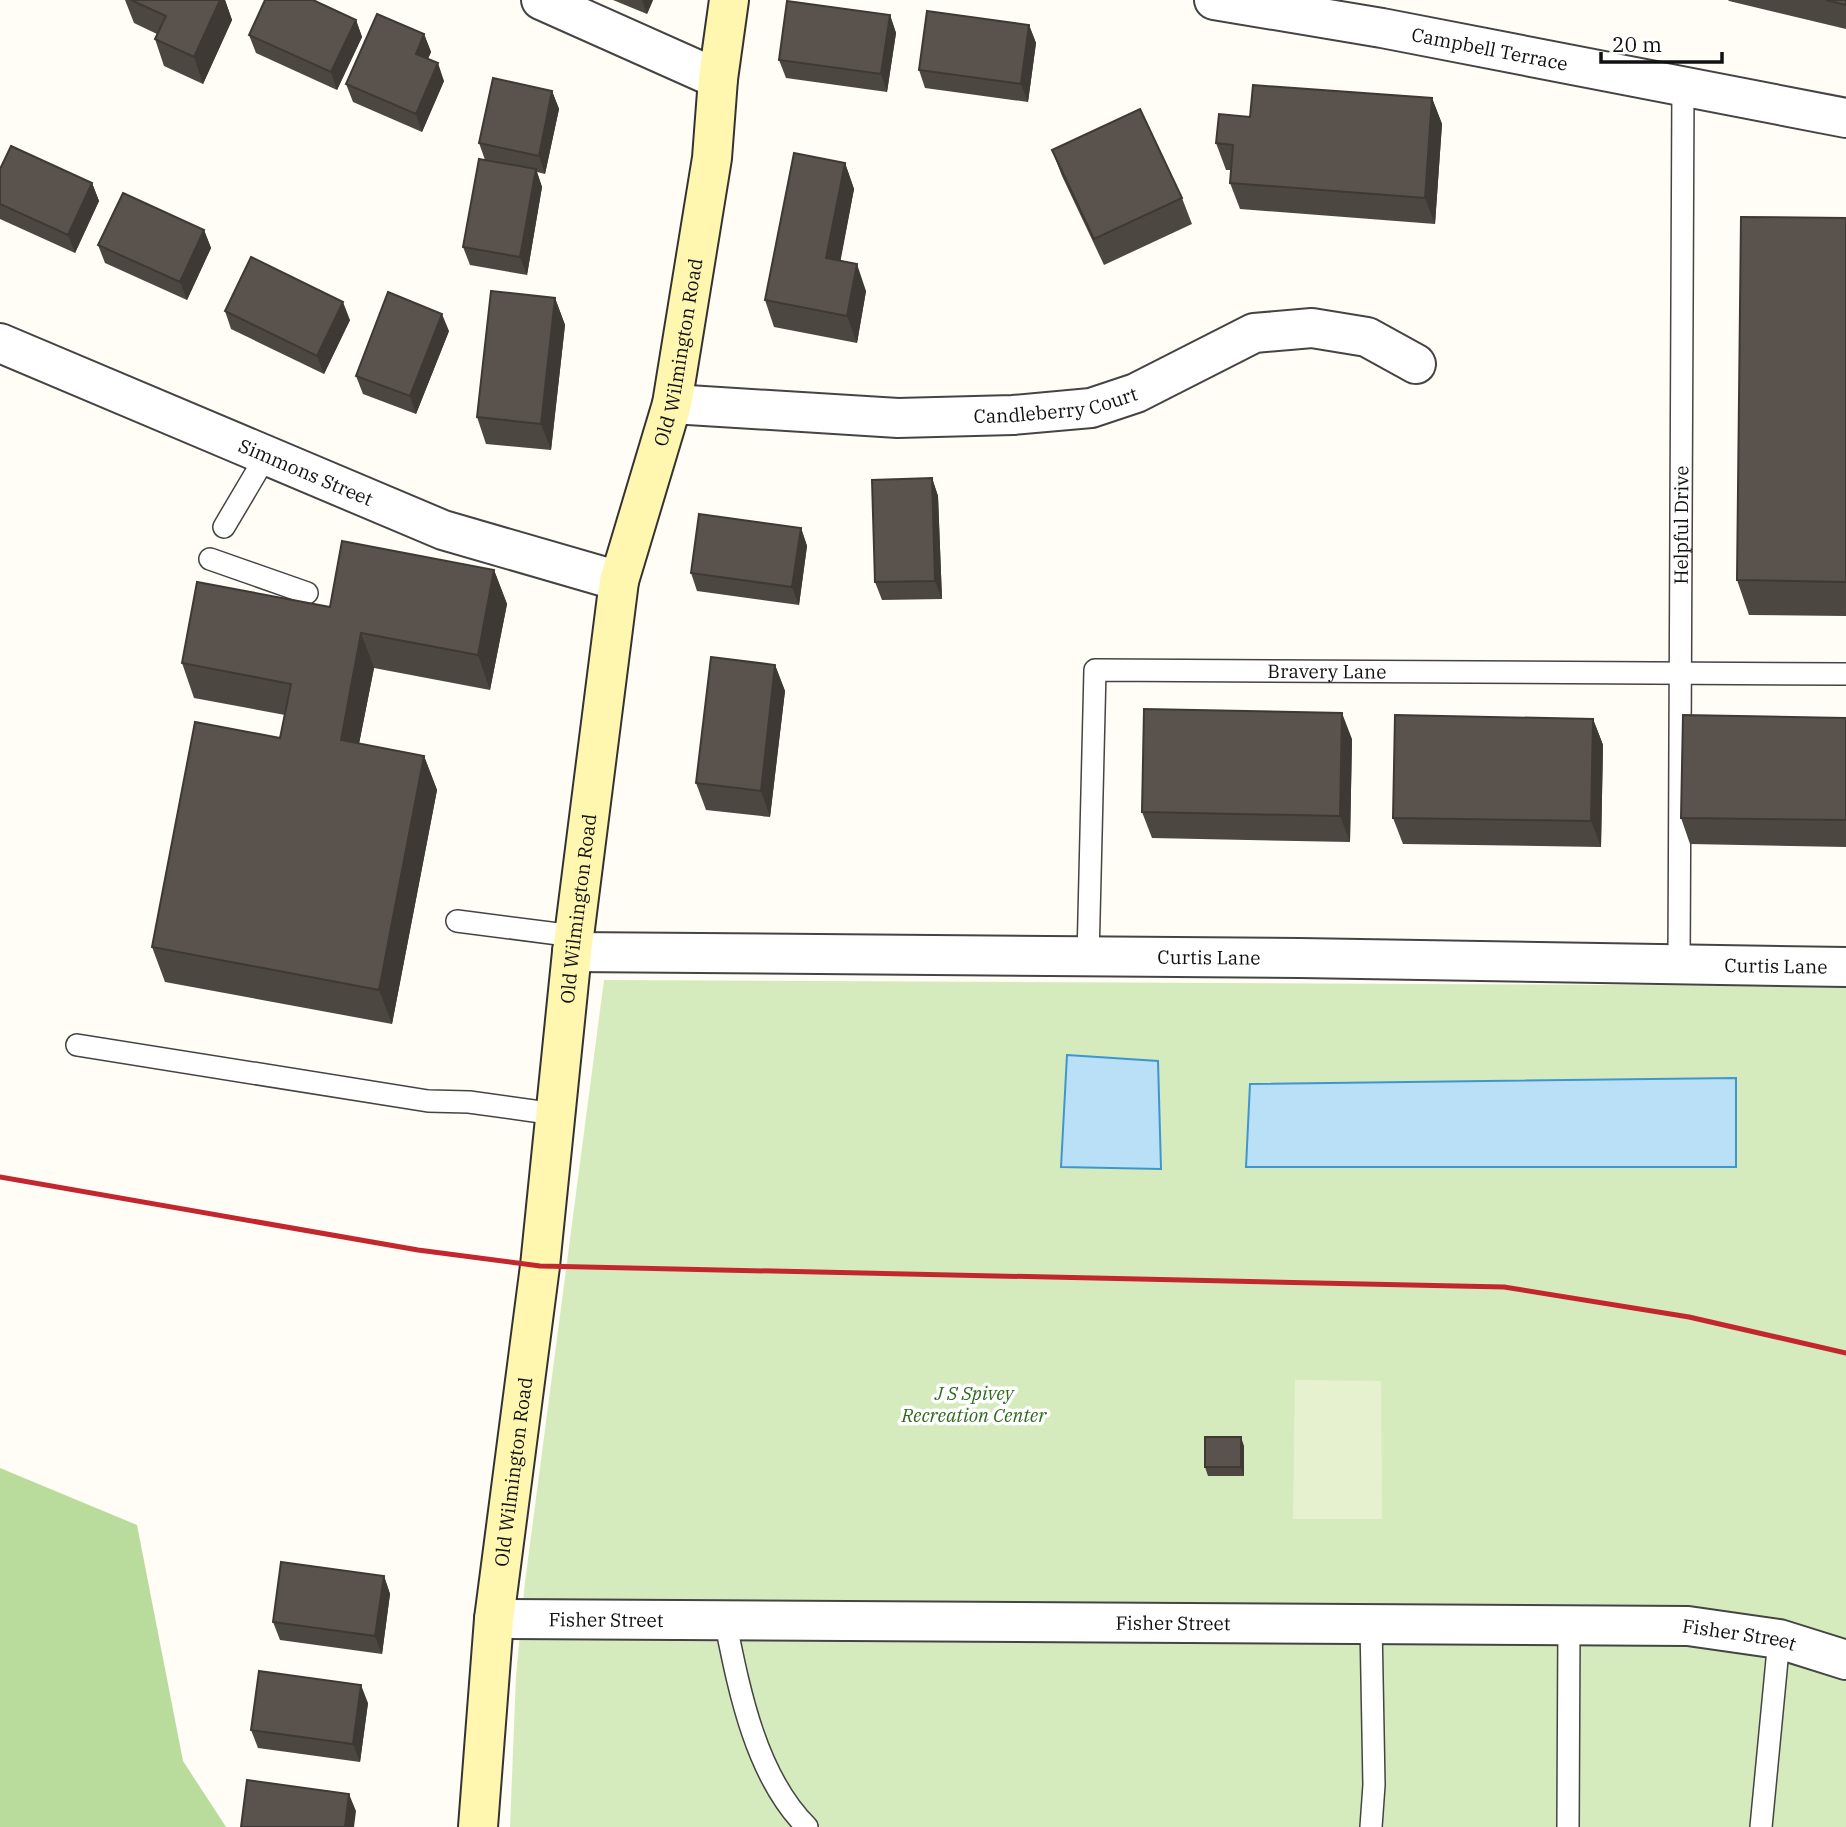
<svg xmlns="http://www.w3.org/2000/svg" width="1846" height="1827" font-family="'IBM Plex Serif',serif">
	<rect width="100%" height="100%" fill="#fffdf5"/>
	<path fill="#d5ebbd" d="M604,980L1846,986V1827H510L516,1676L525,1582Z"/>
	<path fill="#b9dc9c" d="M0,1468L137,1525L183,1761L226,1827H0Z"/>
	<path fill="#e6f2cf" d="M1295,1380L1381,1381L1382,1519H1293Z"/>
	<path fill="#b9e0f7" stroke="#3f96cf" stroke-width="2" d="M1067,1055L1158,1061L1161,1169L1061,1167Z
		M1736,1078V1167H1246L1250,1084Z"/>
	<g fill="none" stroke-linecap="round" stroke-linejoin="round">
		<g stroke="#444" stroke-width="24">
			<g id="lane">
				<path d="M224,527L266,456"/>
				<path d="M210,559L307,593"/>
				<path d="M457,921L574,936"/>
				<path id="s1" d="M1088,958L1095,670L1846,674"/>
				<path id="s2" d="M1679,966L1683,85"/>
				<path d="M77,1045L428,1101L469,1102L555,1114"/>
				<path d="M725,1620C739,1689 755,1775 807,1827"/>
				<path d="M1371,1827L1374,1785L1371,1624"/>
				<path d="M1568,1827L1569,1625"/>
				<path d="M1761,1827L1779,1639"/>
			</g>
		</g>
		<g stroke="#444" stroke-width="42">
			<g id="street">
				<path d="M541,0L718,79"/>
				<path id="s3" d="M1214,0L1382,28L1846,118"/>
				<path id="s4" d="M0,343L443,530L619,581"/>
				<path id="s5" d="M672,404L898,418L1013,415L1091,408L1136,393L1254,333L1312,328L1367,337L1416,364"/>
				<path id="s6" d="M572,952L1300,958L1846,967"/>
				<path id="s7" d="M494,1619L1688,1626L1779,1639L1846,1660"/>
			</g>
		</g>
		<g stroke="#333" stroke-width="42">
			<g id="secondary">
				<path id="s8" d="M478,1827L494,1619L540,1266L572,952L619,581L672,404L712,158L718,79L729,0"/>
			</g>
		</g>
		<use href="#lane" stroke="#fff" stroke-width="21"/>
		<use href="#street" stroke="#fff" stroke-width="38"/>
		<use href="#secondary" stroke="#fff6b0" stroke-width="38"/>
		<path stroke="#c4262e" stroke-width="5" d="M0,1177L418,1250L540,1266L1504,1287L1689,1317L1846,1353"/>
	</g>
	<path fill="#4d4742" d="M125,0H225L232,20L203,84L164,66L155,39L157,34L134,23Z
		M613,0H653L647,14Z
		M1728,0H1846V29L1729,1Z
		M890,15L896,33L887,92L786,78L779,60Z
		M356,20L362,37L337,90L256,53L249,35Z
		M1029,25L1036,43L1028,102L925,88L919,70Z
		M424,34L431,52L428,59L444,81L422,132L353,102L346,84Z
		M552,91L559,109L545,174L537,172L542,187L527,275L470,265L463,247L485,160L479,143Z
		M1432,98L1442,124L1435,224L1240,209L1230,183L1231,170H1226L1216,143L1250,117Z
		M1052,150L1182,198L1192,224L1104,265L1062,176Z
		M845,163L854,189L840,261L866,291L857,343L774,327L765,300Z
		M0,169L92,183L99,201L75,253L0,219Z
		M1846,218V616L1749,615L1737,580Z
		M204,230L211,248L187,300L105,263L98,245Z
		M555,298L565,325L551,450L486,444L477,417Z
		M225,311L350,320L324,374L231,329Z
		M449,331L416,414L363,394L356,376Z
		M932,478L938,496L942,599L882,600L875,582Z
		M801,528L807,546L799,605L697,591L691,573Z
		M494,570L507,604L490,690L374,668L359,744L424,756L437,790L392,1024L165,982L152,947L280,738L285,715L194,698L182,663L330,607Z
		M775,665L785,691L770,817L706,810L696,783Z
		M1846,718V847L1690,844L1681,818Z
		M1593,719L1603,745L1601,847L1403,844L1393,818Z
		M1352,739L1350,842L1152,838L1142,812Z
		M1244,1446V1476H1208L1205,1467Z
		M384,1576L390,1594L382,1654L280,1640L273,1622Z
		M368,1703L360,1762L258,1748L251,1730Z"/>
	<path fill="#3f3936" d="M220,0H225L232,20L203,84L194,57Z
		M642,0H653L647,14Z
		M890,15L896,33L887,92L881,74Z
		M356,20L362,37L337,90L331,72Z
		M1029,25L1036,43L1028,102L1021,84Z
		M424,34L431,52L422,72L416,54Z
		M438,63L444,81L422,132L416,114Z
		M552,91L559,109L545,174L539,156Z
		M1432,98L1442,124L1435,224L1425,198Z
		M845,163L854,189L836,285L826,258Z
		M536,169L542,187L527,275L520,257Z
		M92,183L99,201L75,253L68,235Z
		M204,230L211,248L187,300L180,282Z
		M857,264L866,291L857,343L847,316Z
		M555,298L565,325L551,450L541,424Z
		M343,302L350,320L324,374L317,356Z
		M442,314L449,331L416,414L410,396Z
		M932,478L938,496L942,599L935,581Z
		M801,528L807,546L799,605L792,587Z
		M494,570L507,604L490,690L478,655Z
		M361,633L374,668L353,774L341,740Z
		M775,665L785,691L770,817L761,791Z
		M1342,713L1352,739L1350,842L1340,816Z
		M1593,719L1603,745L1601,847L1591,821Z
		M424,756L437,790L392,1024L379,990Z
		M1241,1437L1244,1446V1476L1241,1467Z
		M384,1576L390,1594L382,1654L375,1636Z
		M361,1685L368,1703L360,1762L353,1744Z
		M349,1794L356,1811L354,1827H345Z"/>
	<path fill="#5a524d" stroke="#3f3936" stroke-width="2" d="M131,0H220L194,57L155,39L166,16Z
		M265,0H313L356,20L331,72L249,35Z
		M1826,0H1846V5Z
		M787,1L890,15L881,74L779,60Z
		M927,11L1029,25L1021,84L919,70Z
		M377,14L424,34L416,54L438,63L416,114L346,84Z
		M493,78L552,91L539,156L479,143Z
		M1253,85L1432,98L1425,198L1230,183L1233,145L1216,143L1219,114L1250,117Z
		M1140,109L1182,198L1094,239L1052,150Z
		M11,146L92,183L68,235L0,204V169Z
		M794,153L845,163L826,258L857,264L847,316L765,300Z
		M479,159L536,169L520,257L463,247Z
		M123,193L204,230L180,282L98,245Z
		M1741,217L1846,218V582L1737,580Z
		M251,257L343,302L317,356L225,311Z
		M491,291L555,298L541,424L477,417Z
		M388,292L442,314L410,396L356,376Z
		M932,478L935,581L875,582L872,480Z
		M699,514L801,528L792,587L691,573Z
		M342,541L494,570L478,655L361,633L341,740L424,756L379,990L152,947L195,722L280,738L291,684L182,663L197,582L330,607Z
		M711,657L775,665L761,791L696,783Z
		M1144,709L1342,713L1340,816L1142,812Z
		M1395,715L1593,719L1591,821L1393,818Z
		M1683,715L1846,718V820L1681,818Z
		M1205,1437H1241V1467H1205Z
		M281,1562L384,1576L375,1636L273,1622Z
		M259,1671L361,1685L353,1744L251,1730Z
		M247,1780L349,1794L345,1827H241Z"/>
	<g text-anchor="middle" dominant-baseline="central" stroke-width="7" stroke-linejoin="round" paint-order="stroke">
		<g font-size="19" fill="#111" stroke="#fff">
			<text stroke="none"><textPath href="#s3" startOffset="280">Campbell Terrace</textPath></text>
			<text stroke="none"><textPath href="#s8" startOffset="1491">Old Wilmington Road</textPath></text>
			<text stroke="none"><textPath href="#s5" startOffset="385">Candleberry Court</textPath></text>
			<text stroke="none"><textPath href="#s4" startOffset="332">Simmons Street</textPath></text>
			<text stroke="none"><textPath href="#s2" startOffset="441">Helpful Drive</textPath></text>
			<text stroke="none"><textPath href="#s1" startOffset="520">Bravery Lane</textPath></text>
			<text stroke="none"><textPath href="#s8" startOffset="924">Old Wilmington Road</textPath></text>
			<text stroke="none"><textPath href="#s6" startOffset="637">Curtis Lane</textPath></text>
			<text stroke="none"><textPath href="#s6" startOffset="1204">Curtis Lane</textPath></text>
			<text stroke="none"><textPath href="#s8" startOffset="357">Old Wilmington Road</textPath></text>
			<text stroke="none"><textPath href="#s7" startOffset="112">Fisher Street</textPath></text>
			<text stroke="none"><textPath href="#s7" startOffset="679">Fisher Street</textPath></text>
			<text stroke="none"><textPath href="#s7" startOffset="1246">Fisher Street</textPath></text>
		</g>
		<g font-size="19" font-style="italic" fill="#2f6b1f" stroke="#fff">
			<text x="974" y="1393">J S Spivey<tspan x="974" dy="22">Recreation Center</tspan></text>
		</g>
	</g>
	<path d="M1601 52v10h121v-10" fill="none" stroke="#111111" stroke-width="3.5"/>
	<text x="1612" y="52" font-size="21" fill="#111111" stroke="#ffffff" stroke-width="5" paint-order="stroke">20 m</text>
</svg>
